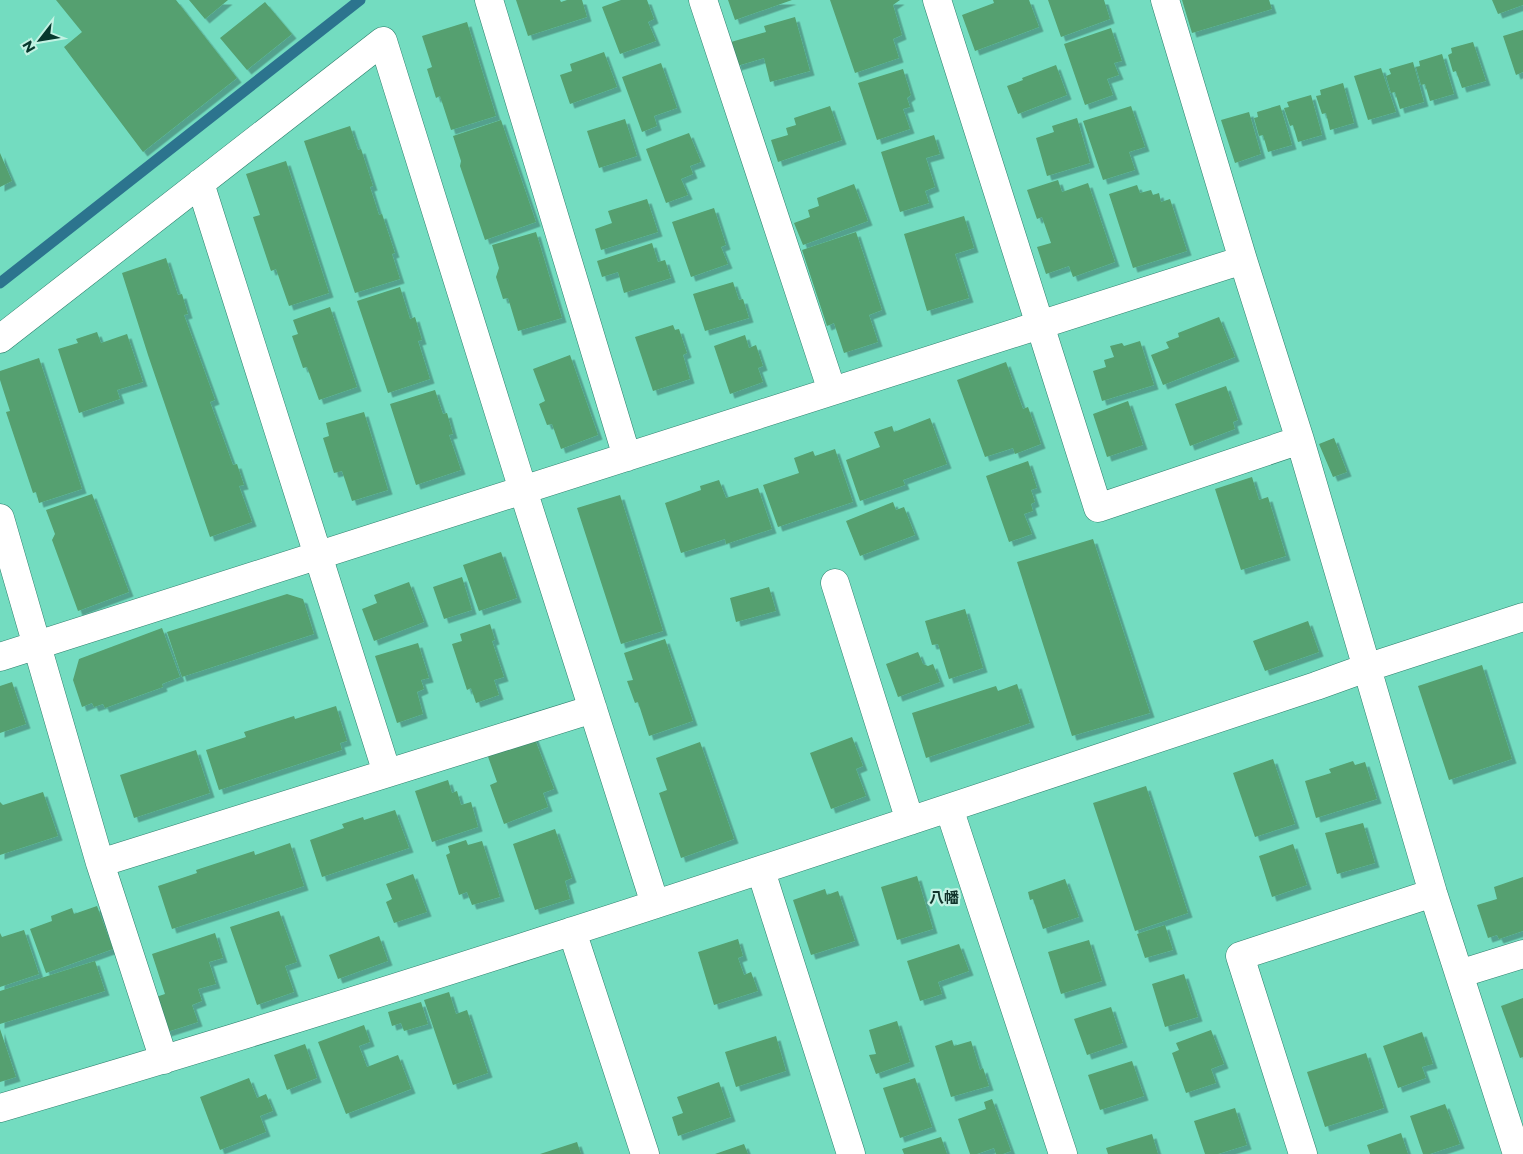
<svg xmlns="http://www.w3.org/2000/svg" width="1523" height="1154" font-family="Montserrat,'Noto Sans JP',sans-serif">
	<defs>
		<filter id="shadow"><feDropShadow dx="4.5" dy="4.5" stdDeviation="0" flood-color="#0004"/></filter>
	</defs>
	<rect width="100%" height="100%" fill="#73dcc0"/>
	<g fill="none" stroke-linecap="round" stroke-linejoin="round">
		<path stroke="#2c748e" stroke-width="11" d="M0,283L360,0"/>
	</g>
	<path fill="#54a06f" filter="url(#shadow)" d="M56,0H176L237,78L143,152L64,47L82,32Z
		M189,0H228L205,19Z
		M516,0H560L561,2L567,0H582L587,17L528,36Z
		M621,0H647L654,19L648,22L656,41L620,54L602,7Z
		M728,0H792L735,20Z
		M830,0H900L893,5L902,35L893,39L899,58L855,73Z
		M993,0H1029L1039,27L975,51L962,15L994,3Z
		M1048,0H1104L1110,19L1061,37Z
		M1182,0H1269L1272,9L1192,33Z
		M1492,0H1523V5L1498,14Z
		M265,2L292,34L247,70L220,38Z
		M795,17L810,71L770,82L764,58L737,66L731,42L766,32L764,26Z
		M467,22L496,116L451,130L440,96L436,98L427,69L432,67L422,36Z
		M1111,28L1122,61L1114,63L1119,75L1107,79L1113,95L1085,105L1064,44Z
		M1523,30V72L1516,75L1503,36Z
		M1473,42L1486,81L1462,88L1456,71L1453,72L1448,55L1452,53L1451,48Z
		M604,52L617,87L570,104L560,75L572,71L570,64Z
		M1442,54L1454,94L1430,101L1425,84L1421,85L1416,67L1420,66L1419,61Z
		M1413,62L1424,102L1400,109L1395,92L1391,93L1386,76L1391,74L1389,69Z
		M661,63L677,108L654,116L657,126L642,132L622,77Z
		M1056,65L1067,95L1018,114L1007,86L1023,80L1022,78Z
		M1381,68L1396,112L1368,120L1354,76Z
		M903,69L911,95L907,98L910,107L903,109L910,129L877,140L858,83Z
		M1343,83L1354,123L1330,130L1326,113L1322,114L1316,96L1321,95L1320,90Z
		M1311,95L1322,135L1298,142L1293,125L1290,126L1284,108L1289,107L1287,102Z
		M1280,105L1292,145L1268,152L1263,135L1259,136L1254,118L1258,117L1257,112Z
		M830,106L842,140L778,162L771,140L788,135L786,128L796,125L794,118Z
		M1131,106L1145,147L1129,152L1135,170L1103,180L1083,121Z
		M1249,112L1261,154L1235,163L1221,120Z
		M1077,118L1090,163L1047,176L1036,138L1054,132L1052,126Z
		M625,119L637,156L599,168L587,131Z
		M501,120L536,222L485,240L460,166L461,161L453,136Z
		M350,126L358,150L361,149L373,186L370,187L379,215L382,214L395,253L392,254L400,279L355,293L304,141Z
		M689,133L701,162L690,166L693,174L681,179L688,195L666,203L646,149Z
		M934,135L940,154L926,158L935,187L925,191L929,203L900,212L881,152Z
		M0,153L12,181L0,187Z
		M286,161L329,293L289,306L276,269L271,271L253,217L260,215L246,174Z
		M1058,180L1062,192L1088,183L1115,262L1073,277L1069,266L1046,274L1037,247L1051,243L1042,217L1037,219L1027,190Z
		M854,184L868,221L803,245L794,223L810,217L808,210L819,206L817,198Z
		M1137,185L1140,193L1151,190L1153,195L1159,193L1161,202L1170,199L1187,251L1133,268L1109,194Z
		M647,199L658,232L601,250L595,229L612,223L608,211Z
		M714,208L726,245L721,247L728,264L691,277L672,222Z
		M964,216L974,248L955,254L969,298L927,311L904,234Z
		M536,232L562,318L518,331L508,298L503,299L496,277L499,268L492,245Z
		M856,232L882,310L869,315L878,342L844,353L834,323L827,326L802,250Z
		M652,243L658,262L665,260L671,278L624,293L618,272L602,277L597,261Z
		M166,258L178,295L182,294L188,314L184,315L215,400L210,402L233,465L237,464L244,485L239,486L252,522L210,537L148,355L122,273Z
		M733,282L739,300L743,299L749,318L705,331L693,294Z
		M400,287L410,319L415,317L422,340L418,341L430,379L388,393L357,301Z
		M330,307L357,387L319,400L307,367L303,368L292,336L298,334L293,320Z
		M1219,317L1235,357L1163,385L1151,355L1169,348L1166,342L1179,337L1178,333Z
		M673,325L675,330L679,329L687,353L683,355L690,379L653,391L635,337Z
		M97,332L101,343L127,334L143,382L117,390L120,399L79,413L58,349L78,343L76,339Z
		M745,335L749,348L756,345L763,366L758,368L763,382L730,394L714,346Z
		M1140,341L1154,385L1102,401L1093,371L1106,367L1104,360L1114,357L1110,346L1122,343L1124,346Z
		M570,355L598,435L561,449L552,424L547,425L539,404L545,401L533,369Z
		M39,358L82,489L39,503L36,492L33,493L6,412L10,411L0,380V371Z
		M1006,362L1023,409L1028,407L1041,444L1015,454L1013,448L985,457L957,380Z
		M1226,386L1238,420L1233,422L1235,429L1190,446L1175,404Z
		M435,390L443,414L447,413L453,434L449,435L461,470L416,485L390,404Z
		M1128,401L1143,445L1107,457L1093,414Z
		M364,412L388,490L352,501L342,471L334,473L323,438L329,436L326,423Z
		M930,418L947,464L903,480L905,485L860,501L846,460L880,447L874,432L892,426L894,432Z
		M1334,438L1347,472L1333,477L1319,444Z
		M835,449L853,502L778,527L763,485L799,473L794,458L813,451L815,456Z
		M1028,461L1037,488L1031,490L1035,502L1031,504L1033,511L1024,514L1032,534L1009,542L986,476Z
		M1252,477L1259,500L1268,497L1286,556L1241,570L1215,489Z
		M719,480L726,498L758,488L772,529L726,544L725,539L681,553L665,503L701,490L700,486Z
		M92,494L129,592L78,611L52,540L55,534L46,510Z
		M620,495L663,631L621,644L577,508Z
		M893,502L896,510L904,507L915,535L860,556L846,521Z
		M1093,539L1150,713L1072,736L1017,562Z
		M501,552L517,598L479,611L463,565Z
		M462,577L472,610L444,619L433,587Z
		M409,582L424,622L374,641L362,609L377,603L374,595Z
		M769,587L776,611L736,622L730,598Z
		M287,594L303,599L314,634L182,677L167,632Z
		M965,609L983,668L949,679L938,644L932,645L925,621Z
		M1308,621L1319,652L1265,671L1253,641Z
		M490,624L495,640L492,641L504,677L494,680L499,695L476,703L471,688L467,690L452,644L462,641L460,634Z
		M162,628L180,677L162,684L163,687L105,708L103,704L94,707L92,703L82,707L73,680L79,659Z
		M665,639L693,721L649,736L638,702L635,703L627,681L633,680L624,653Z
		M418,643L429,678L421,680L424,689L417,692L423,714L397,723L375,656Z
		M918,652L923,664L928,666L933,664L940,682L898,697L886,664Z
		M1482,665L1512,759L1449,780L1418,686Z
		M12,682L26,724L0,733V686Z
		M1017,684L1030,723L926,758L912,713L996,686L998,691Z
		M336,706L347,741L340,743L342,750L219,790L206,750L246,737L244,732L294,716L295,719Z
		M533,734L554,789L543,793L548,807L504,824L490,785L497,782L486,751Z
		M852,737L863,766L856,769L866,796L831,809L810,753Z
		M700,742L734,839L681,858L659,793L667,790L656,758Z
		M196,750L210,793L134,818L120,775Z
		M1273,759L1295,824L1255,837L1233,773Z
		M1353,761L1355,765L1365,762L1377,799L1316,818L1305,781L1331,773L1329,769Z
		M448,780L452,793L457,791L461,805L471,802L478,827L432,842L415,791Z
		M1146,786L1188,913L1135,931L1093,803Z
		M43,792L58,836L0,855V802L3,805Z
		M395,810L409,848L322,877L310,840L344,828L342,824L363,817L364,820Z
		M1363,823L1375,863L1337,874L1325,833Z
		M555,829L572,878L565,881L570,899L535,910L513,844Z
		M466,840L468,845L482,841L500,897L472,905L467,892L459,895L446,855L450,853L448,846Z
		M290,843L304,886L172,929L158,886L197,873L196,870L254,851L255,855Z
		M1293,844L1307,885L1272,897L1259,856Z
		M413,874L427,912L394,923L386,902L392,899L386,884Z
		M917,876L933,929L897,940L881,887Z
		M1523,877V931L1499,939L1497,935L1488,938L1477,905L1497,899L1494,887Z
		M1065,879L1079,917L1043,929L1033,899L1030,900L1028,892Z
		M825,889L827,895L838,891L855,941L811,955L793,900Z
		M97,906L113,949L46,973L30,929L52,921L51,916L72,908L74,914Z
		M279,911L297,962L285,966L294,992L257,1005L230,927Z
		M1165,925L1173,950L1145,958L1137,934Z
		M24,930L39,974L0,987V933L2,937Z
		M215,933L223,958L209,962L216,984L198,989L202,1001L192,1005L198,1022L167,1032L156,997L165,994L152,954Z
		M379,936L388,961L338,979L329,955Z
		M738,939L743,956L738,958L744,975L751,972L758,991L714,1005L698,952Z
		M1089,940L1102,981L1061,994L1048,952Z
		M959,944L969,971L938,982L942,994L920,1001L907,961Z
		M95,961L105,991L0,1024V991Z
		M1184,974L1198,1017L1165,1027L1152,984Z
		M449,992L456,1014L467,1010L488,1073L453,1085L424,1000Z
		M1523,998V1057L1520,1058L1501,1006Z
		M421,1002L428,1024L404,1031L401,1023L392,1026L388,1012Z
		M1111,1007L1123,1043L1087,1055L1074,1019Z
		M897,1021L910,1062L876,1074L869,1055L876,1054L869,1030Z
		M364,1025L370,1042L359,1046L367,1067L398,1055L411,1089L346,1114L318,1042Z
		M0,1029L16,1077L0,1082Z
		M1211,1030L1224,1064L1211,1069L1216,1083L1186,1093L1172,1053L1179,1050L1176,1043Z
		M1422,1032L1433,1064L1422,1067L1426,1078L1398,1088L1383,1046Z
		M776,1036L786,1071L736,1087L725,1052Z
		M952,1040L954,1046L971,1041L980,1070L983,1068L989,1086L951,1097L935,1046Z
		M305,1044L317,1078L287,1090L274,1055Z
		M1366,1053L1384,1108L1325,1127L1307,1072Z
		M1132,1061L1144,1096L1100,1110L1088,1075Z
		M249,1078L257,1098L266,1094L273,1111L260,1116L266,1132L220,1150L200,1097Z
		M915,1078L932,1127L900,1138L883,1088Z
		M719,1082L731,1117L678,1136L672,1117L683,1113L677,1097Z
		M992,1099L1011,1151L1003,1154H996L994,1148L977,1154H970L958,1119L986,1109L984,1102Z
		M1445,1104L1460,1144L1430,1154H1423L1410,1116Z
		M1235,1108L1247,1145L1218,1154H1205L1194,1121Z
		M1401,1133L1408,1154H1370L1367,1145Z
		M1152,1134L1158,1154H1108L1106,1148Z
		M941,1137L947,1154H904L902,1149Z
		M577,1142L581,1154H540Z
		M744,1144L748,1154H715Z"/>
	<g fill="none" stroke-linecap="round" stroke-linejoin="round">
		<g stroke="#2c7f6b" stroke-width="29">
			<path id="minor" d="M489,0L627,457
				M703,0L832,391
				M937,0L1098,508L1300,440
				M1165,0L1243,260L1300,440L1433,893L1517,1154
				M200,183L387,773
				M0,339L383,41L523,490L655,904
				M0,518L100,863L164,1060
				M835,583L910,821
				M0,657L1243,260
				M949,808L1063,1154
				M100,863L593,709
				M761,871L851,1154
				M572,931L645,1154
				M1459,974L1523,954
				M0,1108C442,979 878,831 1316,686L1366,668L1523,617
				M1303,1154L1240,956L1433,893"/>
		</g>
		<use href="#minor" stroke="#fff" stroke-width="28"/>
	</g>
	<g text-anchor="middle" dominant-baseline="central" stroke-width="4.5" stroke-linejoin="round" paint-order="stroke">
		<g font-size="15" font-weight="bold" fill="#11342b" stroke="#c2f2e3">
			<text x="944" y="897">八幡</text>
		</g>
	</g>
	<g transform="translate(40 40) rotate(239)" stroke="#c2f2e3" stroke-width="4" paint-order="stroke">
	<path d="M0-4L9 19L0 12L-9 19Z" fill="#07382d"/>
	<text y="-8" font-size="14" font-weight="bold" text-anchor="middle" fill="#07382d">N</text>
	</g>
</svg>
